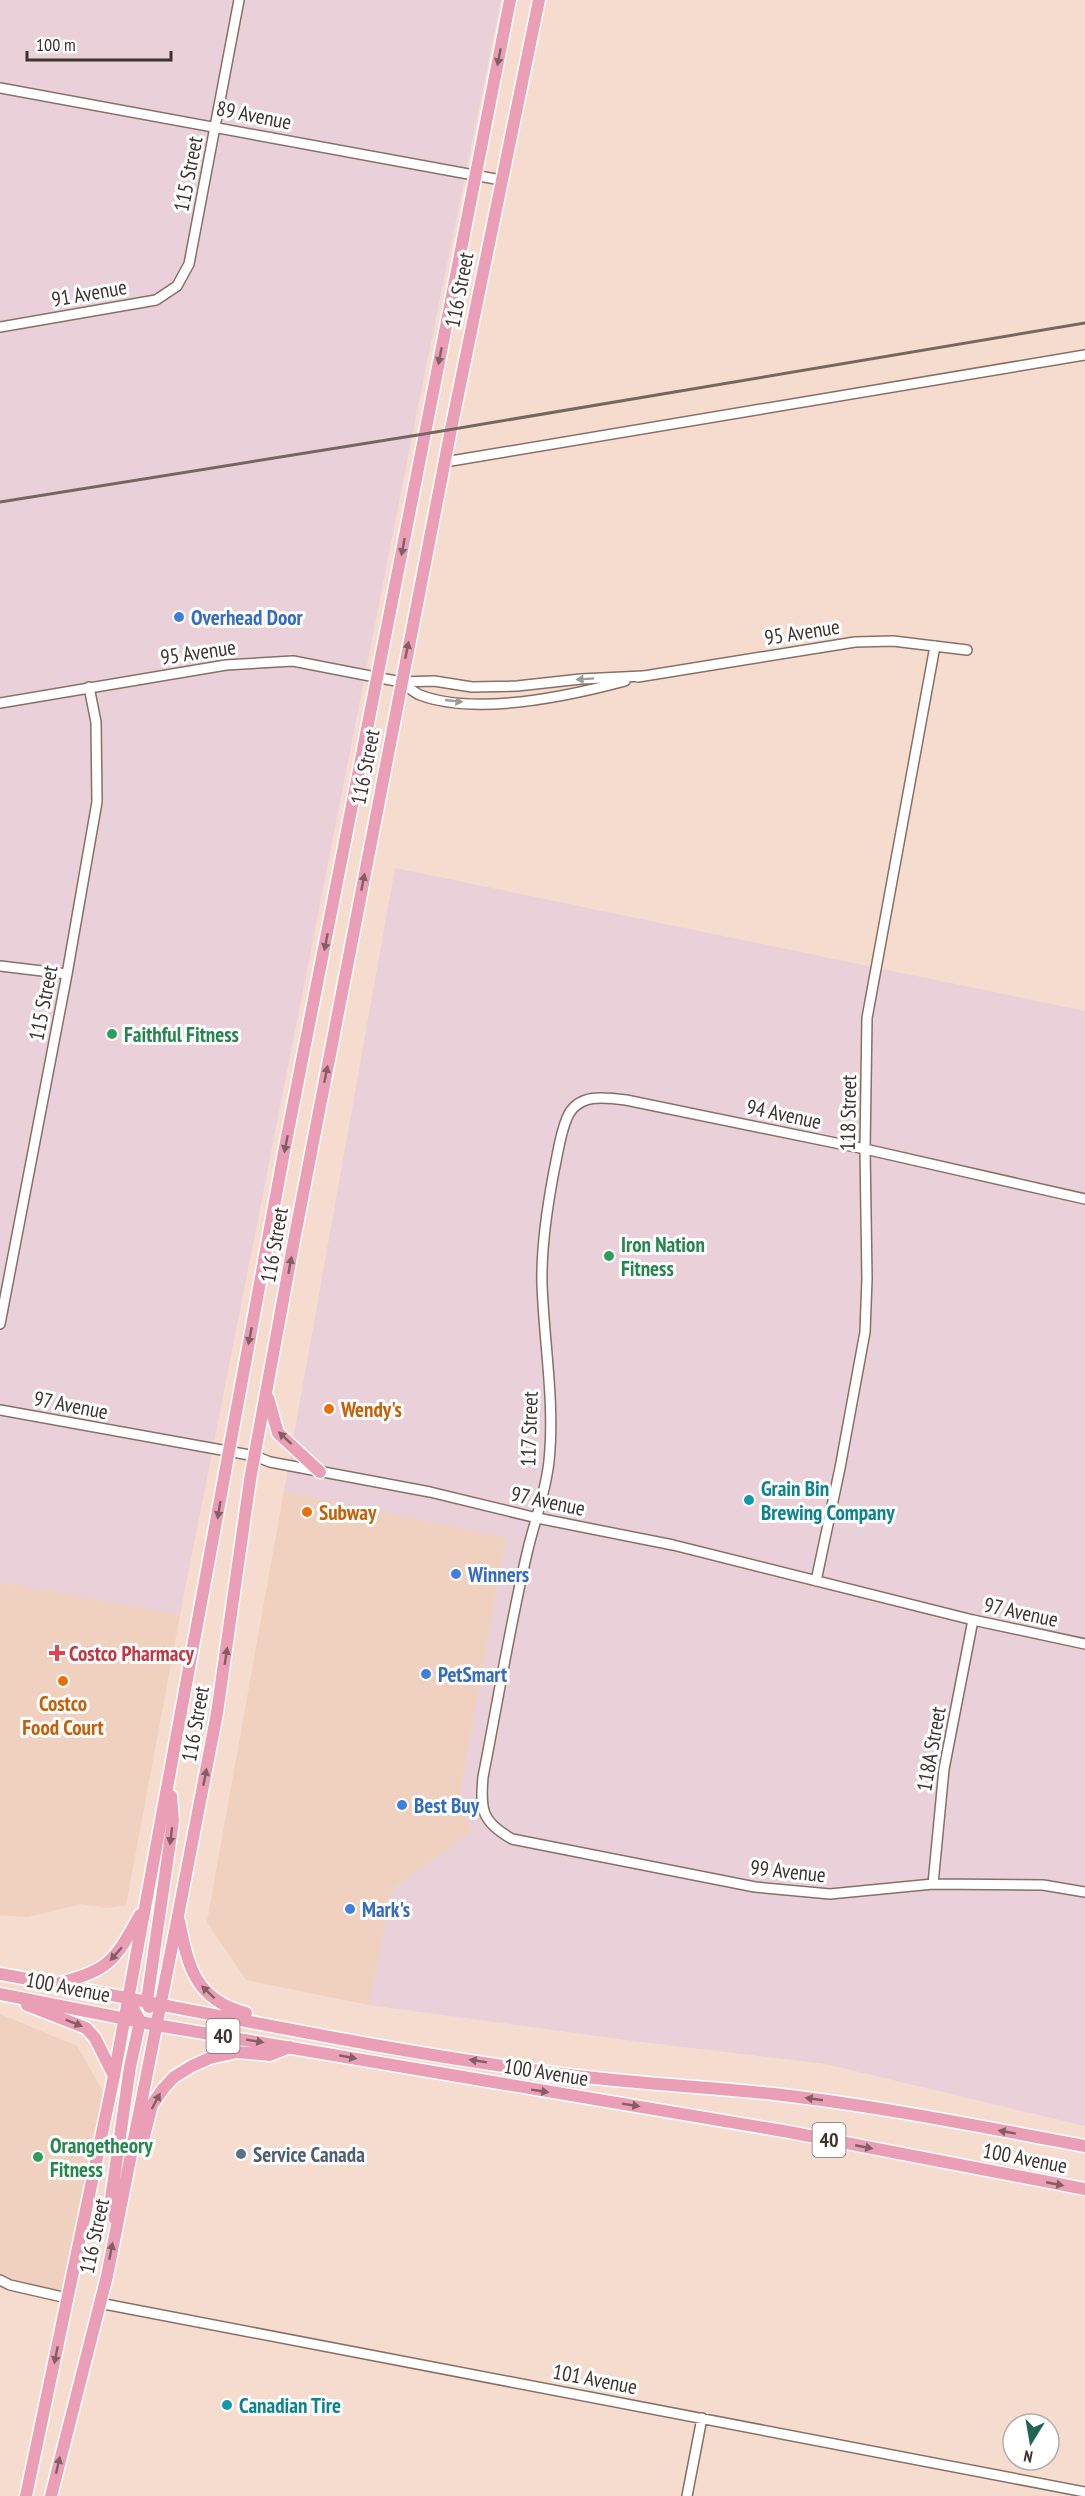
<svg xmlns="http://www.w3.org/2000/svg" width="1085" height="2496" font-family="'PT Sans Narrow',sans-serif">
	<rect width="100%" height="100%" fill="#f5dcce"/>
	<path fill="#f0d0be" d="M284,1491L506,1537L459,1800L472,1832L392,1889L369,2005L246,1980L207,1922Z
		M0,1582L180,1615L126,1905L107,1908L81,1904L28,1917L0,1915Z
		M0,2014L77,2046L108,2100L67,2298L0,2280Z"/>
	<path fill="#e9d0d9" d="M0,0H501L415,421L180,1615L0,1582Z
		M395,868L1085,1011V2126L826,2064L642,2042L369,2005L392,1889L471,1832L459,1800L506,1538L284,1491Z"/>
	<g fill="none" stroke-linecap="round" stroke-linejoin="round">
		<g stroke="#877064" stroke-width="12">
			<path id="minor" d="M0,88L501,180
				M0,327L156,300L177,286L189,264L239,0
				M445,462L1085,355
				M638,677L855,642L893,641L967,650
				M401,682C407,686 413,692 420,695C476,716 569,696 625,681
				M0,703L226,665L293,661L401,682L434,681L472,687L517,686L581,679L643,676
				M0,966L67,974
				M1085,1199L865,1149L626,1100C605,1097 577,1093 567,1118C560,1134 558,1153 554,1171C547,1208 541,1246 542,1284C544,1343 555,1402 549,1461C546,1491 535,1520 528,1549C510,1624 498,1701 483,1777C480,1810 482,1822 512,1839L755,1887L830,1894L933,1884L1043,1885L1085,1892
				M0,1324L67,974L97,802L96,722L89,687
				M0,1410L255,1456L270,1462L430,1492L537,1518L673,1545L973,1620L1085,1644
				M816,1581L840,1468L865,1332L867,1279L865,1149L867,1018L935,646
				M933,1884L944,1769L973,1620
				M0,2280L10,2285L67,2298
				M99,2303L1085,2492
				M687,2496L702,2418"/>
		</g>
		<g stroke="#fff" stroke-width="15">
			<path id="major" d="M268,1398L278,1433L320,1472
				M179,1921C188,1966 195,2000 246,2013
				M0,1974C192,2009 383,2052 577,2076C642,2084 709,2087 774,2094C879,2106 982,2127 1085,2146
				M60,1983C111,1969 115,1960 140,1915
				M0,1994L156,2025L789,2132L1085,2189
				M27,2005L86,2028L95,2038L114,2076
				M149,2007L147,2001L173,1821L171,1796
				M131,2151L142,2144L152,2105L163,2089L174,2077L192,2066L210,2058L237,2052L270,2055L290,2047
				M114,2218L111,2199L130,2067L140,2021L127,1998
				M26,2496L114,2076L284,1152L510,0
				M51,2496L107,2276L178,1916L217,1713L250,1480L292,1251L451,429L539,0"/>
		</g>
		<use href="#minor" stroke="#fff" stroke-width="9"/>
		<use href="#major" stroke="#eb9fb6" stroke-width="12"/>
		<path stroke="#75665f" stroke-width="3" d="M0,502L424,434L1085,323"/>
	</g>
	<defs><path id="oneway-solid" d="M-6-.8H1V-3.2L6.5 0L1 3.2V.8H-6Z" transform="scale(1.5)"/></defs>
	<g fill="#835f65">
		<use href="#oneway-solid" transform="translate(499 57) rotate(101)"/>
		<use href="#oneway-solid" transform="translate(440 356) rotate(101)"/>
		<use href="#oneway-solid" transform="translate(403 547) rotate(100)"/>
		<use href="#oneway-solid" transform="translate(407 650) rotate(-79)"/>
		<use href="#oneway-solid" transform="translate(363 882) rotate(-79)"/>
		<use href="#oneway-solid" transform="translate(326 942) rotate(101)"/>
		<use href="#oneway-solid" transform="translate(326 1074) rotate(-79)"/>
		<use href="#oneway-solid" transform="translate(286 1144) rotate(101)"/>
		<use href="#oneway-solid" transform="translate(290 1265) rotate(-80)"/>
		<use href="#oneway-solid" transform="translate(250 1336) rotate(101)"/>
		<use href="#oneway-solid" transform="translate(285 1438) rotate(-137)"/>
		<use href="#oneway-solid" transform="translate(219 1510) rotate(99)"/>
		<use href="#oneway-solid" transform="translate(226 1656) rotate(-81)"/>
		<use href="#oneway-solid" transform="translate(205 1777) rotate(-79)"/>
		<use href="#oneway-solid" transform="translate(171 1836) rotate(97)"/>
		<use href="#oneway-solid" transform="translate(116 1954) rotate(131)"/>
		<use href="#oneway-solid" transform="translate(208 1992) rotate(-136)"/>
		<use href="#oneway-solid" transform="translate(74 2023) rotate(22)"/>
		<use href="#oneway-solid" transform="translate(255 2041) rotate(9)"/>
		<use href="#oneway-solid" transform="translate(348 2057) rotate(10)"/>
		<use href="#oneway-solid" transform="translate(478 2061) rotate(-171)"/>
		<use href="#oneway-solid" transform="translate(540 2091) rotate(9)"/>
		<use href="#oneway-solid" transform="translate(814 2099) rotate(-172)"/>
		<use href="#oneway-solid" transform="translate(156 2101) rotate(-62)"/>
		<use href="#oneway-solid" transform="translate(631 2105) rotate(9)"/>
		<use href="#oneway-solid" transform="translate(1007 2132) rotate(-170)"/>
		<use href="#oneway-solid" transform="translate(864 2147) rotate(11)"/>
		<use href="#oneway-solid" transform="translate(1055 2184) rotate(11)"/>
		<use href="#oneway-solid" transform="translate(111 2251) rotate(-79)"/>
		<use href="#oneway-solid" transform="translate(56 2355) rotate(101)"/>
		<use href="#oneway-solid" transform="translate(58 2465) rotate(-77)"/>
	</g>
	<g fill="#9e9a97">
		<use href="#oneway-solid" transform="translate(585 679) rotate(176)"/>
		<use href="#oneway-solid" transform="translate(454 701) rotate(6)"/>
	</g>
	<g fill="#3f7fe0" stroke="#fff" stroke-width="2">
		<circle cx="179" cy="617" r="6"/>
		<circle cx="456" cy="1574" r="6"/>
		<circle cx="426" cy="1674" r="6"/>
		<circle cx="402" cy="1805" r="6"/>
		<circle cx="350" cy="1909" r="6"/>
	</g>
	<g fill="#2e9e5b" stroke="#fff" stroke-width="2">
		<circle cx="112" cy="1034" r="6"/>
		<circle cx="609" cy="1256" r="6"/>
		<circle cx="38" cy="2157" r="6"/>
	</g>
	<g fill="#e8710a" stroke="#fff" stroke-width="2">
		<circle cx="329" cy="1409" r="6"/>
		<circle cx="307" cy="1512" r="6"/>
		<circle cx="63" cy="1681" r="6"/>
	</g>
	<g fill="#0f9aa8" stroke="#fff" stroke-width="2">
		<circle cx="749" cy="1500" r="6"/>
		<circle cx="227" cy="2405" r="6"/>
	</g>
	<path fill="#e0444e" stroke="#fff" stroke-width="2" d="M54 1644h6v6h6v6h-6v6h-6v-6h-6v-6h6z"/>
	<circle fill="#5c6f8a" stroke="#fff" stroke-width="2" cx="241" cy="2154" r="6"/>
	<g text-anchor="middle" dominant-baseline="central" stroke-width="6" stroke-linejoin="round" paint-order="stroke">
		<g fill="#fff" stroke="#78716d" stroke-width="1.5">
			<rect x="206.5" y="2019" width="33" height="34" rx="4.5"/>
			<rect x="812.5" y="2123" width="33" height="34" rx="4.5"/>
		</g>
		<g font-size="20" font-weight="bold" fill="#3e342f">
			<text x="223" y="2036">40</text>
			<text x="829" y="2140">40</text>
		</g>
		<g font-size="21" fill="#3e342f" stroke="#fff">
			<text transform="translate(254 115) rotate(11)">89 Avenue</text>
			<text transform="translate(188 174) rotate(-79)">115 Street</text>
			<text transform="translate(459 290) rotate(-79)">116 Street</text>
			<text transform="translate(89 293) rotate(-10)">91 Avenue</text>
			<text transform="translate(802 632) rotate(-9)">95 Avenue</text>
			<text transform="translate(198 652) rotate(-8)">95 Avenue</text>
			<text transform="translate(365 767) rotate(-79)">116 Street</text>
			<text transform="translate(43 1003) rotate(-79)">115 Street</text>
			<text transform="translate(848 1113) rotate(-89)">118 Street</text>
			<text transform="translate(784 1114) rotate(12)">94 Avenue</text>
			<text transform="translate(274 1245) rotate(-80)">116 Street</text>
			<text transform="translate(71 1405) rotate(11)">97 Avenue</text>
			<text transform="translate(529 1429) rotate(-88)">117 Street</text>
			<text transform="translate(548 1501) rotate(12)">97 Avenue</text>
			<text transform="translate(1021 1612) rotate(12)">97 Avenue</text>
			<text transform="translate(195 1724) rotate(-80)">116 Street</text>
			<text transform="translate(931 1749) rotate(-80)">118A Street</text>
			<text transform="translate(788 1871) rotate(6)">99 Avenue</text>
			<text transform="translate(68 1987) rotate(11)">100 Avenue</text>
			<text transform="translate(546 2072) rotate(9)">100 Avenue</text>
			<text transform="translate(1025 2158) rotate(11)">100 Avenue</text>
			<text transform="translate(94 2236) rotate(-78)">116 Street</text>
			<text transform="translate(595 2379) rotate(11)">101 Avenue</text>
		</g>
		<g font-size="21" font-weight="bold" fill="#366cbe" stroke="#fff" text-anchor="start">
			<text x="191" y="617">Overhead Door</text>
			<text x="468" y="1574">Winners</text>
			<text x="438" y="1674">PetSmart</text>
			<text x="414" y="1805">Best Buy</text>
			<text x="362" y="1909">Mark's</text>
		</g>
		<g font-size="21" font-weight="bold" fill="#27864d" stroke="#fff" text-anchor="start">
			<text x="124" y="1034">Faithful Fitness</text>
			<text x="621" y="1244">Iron Nation<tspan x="621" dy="24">Fitness</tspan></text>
			<text x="50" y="2145">Orangetheory<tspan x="50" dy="24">Fitness</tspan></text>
		</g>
		<g font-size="21" font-weight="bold" fill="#c56008" stroke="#fff" text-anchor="start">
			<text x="341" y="1409">Wendy's</text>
			<text x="319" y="1512">Subway</text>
			<text x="63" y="1703" text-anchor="middle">Costco<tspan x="63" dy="24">Food Court</tspan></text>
		</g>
		<g font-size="21" font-weight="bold" fill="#0d838f" stroke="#fff" text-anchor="start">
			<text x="761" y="1488">Grain Bin<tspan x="761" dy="24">Brewing Company</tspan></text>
			<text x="239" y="2405">Canadian Tire</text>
		</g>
		<g font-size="21" font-weight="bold" fill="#be3a42" stroke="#fff" text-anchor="start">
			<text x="69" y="1653">Costco Pharmacy</text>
		</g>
		<g font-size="21" font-weight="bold" fill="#4e5e75" stroke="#fff" text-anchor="start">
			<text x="253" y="2154">Service Canada</text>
		</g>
	</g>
	<g transform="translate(1031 2442) rotate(191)"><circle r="28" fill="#ffffff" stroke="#b2aeac" stroke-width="1.5"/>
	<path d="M0-4.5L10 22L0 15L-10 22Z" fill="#236555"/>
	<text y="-9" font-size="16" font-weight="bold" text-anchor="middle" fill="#3e342f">N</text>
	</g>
	<path d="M27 51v9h144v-9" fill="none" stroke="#3e342f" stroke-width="3"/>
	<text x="36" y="51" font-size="18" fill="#3e342f" stroke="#ffffff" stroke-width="4.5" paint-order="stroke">100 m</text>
</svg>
